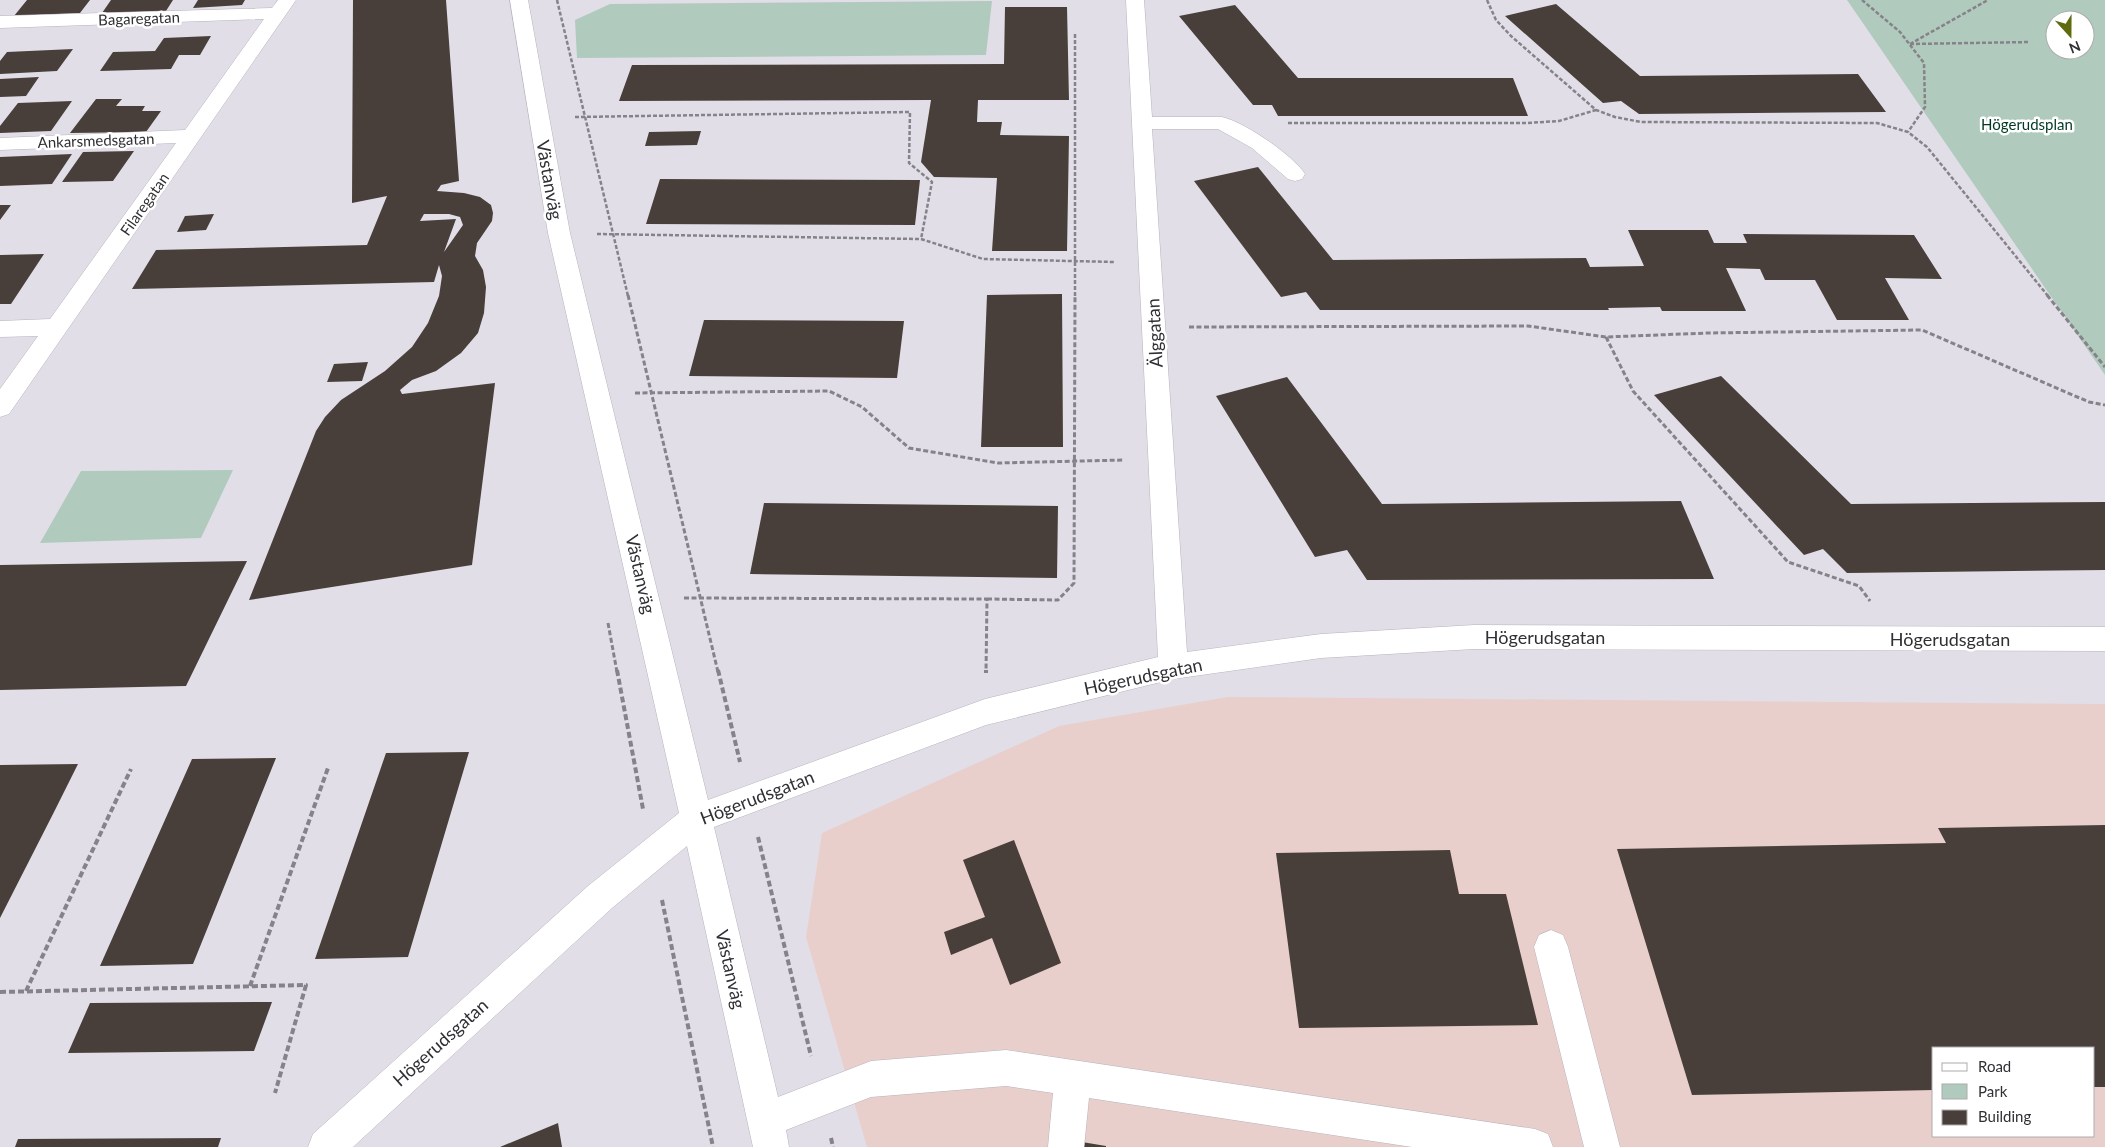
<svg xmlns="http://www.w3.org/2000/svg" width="2105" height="1147" font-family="Lato,sans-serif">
	<rect width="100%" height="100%" fill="#e1dee8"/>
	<path fill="#e9cfcb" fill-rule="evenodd" d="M1228,697L2105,704V1147H867L806,937L822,833L1059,726ZM1934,1048H2094V1136H1934Z"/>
	<path fill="#b0cbbd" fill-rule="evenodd" d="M1847,0H2105V375ZM2055,20H2085V50H2055Z
		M992,1L986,55L577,58L575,20L610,4Z
		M233,470L201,538L40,543L81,471Z"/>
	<path fill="#483f3a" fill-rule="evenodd" d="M27,0H90L80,13L14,16Z
		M111,0H173L166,11L102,13Z
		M198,0H245L242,5L193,8Z
		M353,0H446L459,181L441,185L437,191L464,193L480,197L491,205L493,213L492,221L477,243L475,256L483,270L486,287L484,313L478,333L461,353L436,371L412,380L400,390L402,394L495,383L472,565L249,600L316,431L325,417L341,400L385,371L412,347L428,323L439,296L442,276L439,265L434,282L132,289L156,250L367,245L387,196L352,203ZM424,214H449L460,217L463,225L444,252L456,219L420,221Z
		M1556,4L1640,76L1858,74L1886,112L1639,114L1621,101L1603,103L1505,16Z
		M1235,5L1298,78H1513L1528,116H1278L1272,105H1253L1179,16Z
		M1005,7H1067L1069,100H978L977,122H1002L1000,135L1069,136L1067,251H992L997,178L934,177L921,162L931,100L619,101L632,65L1004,64Z
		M211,36L200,55H179L171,69L100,71L113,52L155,51L164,38Z
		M73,49L57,71L0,74V61L7,52Z
		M39,77L26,96L0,97V79Z
		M96,99H122L116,106H145L142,111H161L146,132L70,133Z
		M72,101L51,131L0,133V126L18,103Z
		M701,131L697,145L645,146L649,132Z
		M134,151L113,181L62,182L83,152Z
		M72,154L52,184L0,186V157Z
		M1258,167L1333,260L1586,258L1590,267L1644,266L1628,230H1708L1714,243H1747L1743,234L1914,235L1942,279L1885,278L1909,320H1837L1815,280H1765L1760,269L1726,268L1746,311H1662L1660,307L1608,308L1609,310H1320L1306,292L1281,297L1194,181Z
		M660,179L920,180L915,225L646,224Z
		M0,205H11L0,220Z
		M214,214L206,230L177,232L185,216Z
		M44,254L11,304H0V255Z
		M1062,294L1063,447H981L987,295Z
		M704,320L904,321L897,378L689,376Z
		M368,362L362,381L327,382L334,364Z
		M1721,376L1851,504L2105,502V570L1847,573L1823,549L1804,555L1654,395Z
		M1287,377L1382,504L1681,501L1714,579L1367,580L1347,550L1315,557L1216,396Z
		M764,503L1058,506L1057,578L750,574Z
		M247,561L186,686L0,690V565Z
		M469,752L408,957L315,959L386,753Z
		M276,758L193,964L100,966L192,759Z
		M78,764L53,814L0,918V765Z
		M2105,825V1087H2094V1048H1934V1090L1692,1095L1617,849L1946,843L1938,828Z
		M1014,840L1061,963L1010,985L992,938L951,955L944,932L985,917L963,860Z
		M1450,850L1459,894H1506L1538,1025L1299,1028L1276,853Z
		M272,1002L254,1051L68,1053L90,1003Z
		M558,1123L562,1147H500Z
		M221,1138L218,1147H15L18,1139Z
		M1082,1142L1106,1146V1147H1081Z"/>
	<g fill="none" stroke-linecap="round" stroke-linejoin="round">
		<g stroke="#b7b4be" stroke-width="1">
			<path id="minor" d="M278,0H296L9,414L0,417V389L38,336L0,337V321L50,319L176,143L0,150V138L185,130L264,19L0,28V16L272,8Z
				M510,0H528L570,233L708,800L985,699L1158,657L1126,0H1144L1152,117H1222C1244,122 1293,155 1305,174L1302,179L1295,181L1288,179L1252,148L1218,129H1152L1187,652L1321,634L1474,625L2105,627V651L1474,649L1321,658L1173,679L986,725L714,827L778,1097L871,1061L1006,1050L1535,1129L1548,1134L1553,1147H1412L1089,1098L1084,1147H1048L1053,1093L1006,1086L871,1097L786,1130L789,1147H753L687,846L612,908L353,1147H308L313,1134L588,886L679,813L548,233Z
				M1551,930L1563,935L1568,947L1620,1147H1584L1534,947L1539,935Z"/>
		</g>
		<path stroke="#858389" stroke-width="2.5" stroke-dasharray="4 2" stroke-linecap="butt" d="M557,0L628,296
			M1487,0L1496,20L1511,36L1596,110L1615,117L1641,122L1877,123L1908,132L1927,147L2048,296
			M1862,0L1900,32L1924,63L1925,107L1908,132
			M1910,44L2030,42
			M1910,44L1988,0
			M575,117L910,112L909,163L932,182L921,239
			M1288,123H1527L1559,121L1596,110
			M597,234L921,239L983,259L1115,262
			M1075,296V32"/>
		<path stroke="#858389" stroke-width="3" stroke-dasharray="5 2.5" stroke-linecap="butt" d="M628,295L718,672
			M2047,295L2105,367
			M1189,327L1528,326L1606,337L1708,333L1922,330L2089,402L2105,405
			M1606,337L1633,391L1788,562L1859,586L1870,601
			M635,393L829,391L862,407L909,448L998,463L1123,460
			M684,598L987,599L986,672
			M987,599L1058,600L1074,583L1075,295
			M608,623L617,672"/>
		<path stroke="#858389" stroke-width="4" stroke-dasharray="6 3" stroke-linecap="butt" d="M617,670L643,809
			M718,670L740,762
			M986,673V670
			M758,837L811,1056
			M662,900L713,1147
			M250,986L328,768
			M26,991L131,769
			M0,992L306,985L275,1093
			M831,1138L833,1147"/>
		<use href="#minor" fill="#fff" fill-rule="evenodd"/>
	</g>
	<g text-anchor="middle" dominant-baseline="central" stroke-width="5" stroke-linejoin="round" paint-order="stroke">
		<g font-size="15" fill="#302f33" stroke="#fff">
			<text transform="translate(139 18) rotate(-2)">Bagaregatan</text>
			<text transform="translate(96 140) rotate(-2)">Ankarsmedsgatan</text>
			<text transform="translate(144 204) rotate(-55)">Filaregatan</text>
		</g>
		<g font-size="15" fill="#003824" stroke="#fff">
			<text x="2027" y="124">Högerudsplan</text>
		</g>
		<g font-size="18" fill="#302f33" stroke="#fff">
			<text transform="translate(550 180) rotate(80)">Västanväg</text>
			<text transform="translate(1154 333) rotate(-93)">Älggatan</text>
			<text transform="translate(641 574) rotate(77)">Västanväg</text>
			<text x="1545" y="637">Högerudsgatan</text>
			<text x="1950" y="639">Högerudsgatan</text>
			<text transform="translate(1143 676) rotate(-12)">Högerudsgatan</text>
			<text transform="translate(757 797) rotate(-21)">Högerudsgatan</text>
			<text transform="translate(731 969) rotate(77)">Västanväg</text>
			<text transform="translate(440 1042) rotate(-42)">Högerudsgatan</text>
		</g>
	</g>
	<rect x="1932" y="1047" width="162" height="90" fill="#ffffff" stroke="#acacad"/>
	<rect x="1942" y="1063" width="25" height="8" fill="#ffffff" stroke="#acacad"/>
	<text x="1978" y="1072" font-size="15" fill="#302f33">Road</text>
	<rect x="1942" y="1084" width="25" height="15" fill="#b0cbbd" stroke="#acacad"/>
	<text x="1978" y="1097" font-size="15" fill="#302f33">Park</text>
	<rect x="1942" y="1110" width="25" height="15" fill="#483f3a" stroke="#acacad"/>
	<text x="1978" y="1122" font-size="15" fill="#302f33">Building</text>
	<g transform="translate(2070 35) rotate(159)"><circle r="24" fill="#ffffff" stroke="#acacad"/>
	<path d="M0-4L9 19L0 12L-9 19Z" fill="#606a0e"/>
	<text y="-8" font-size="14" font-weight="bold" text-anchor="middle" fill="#302f33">N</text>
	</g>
</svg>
